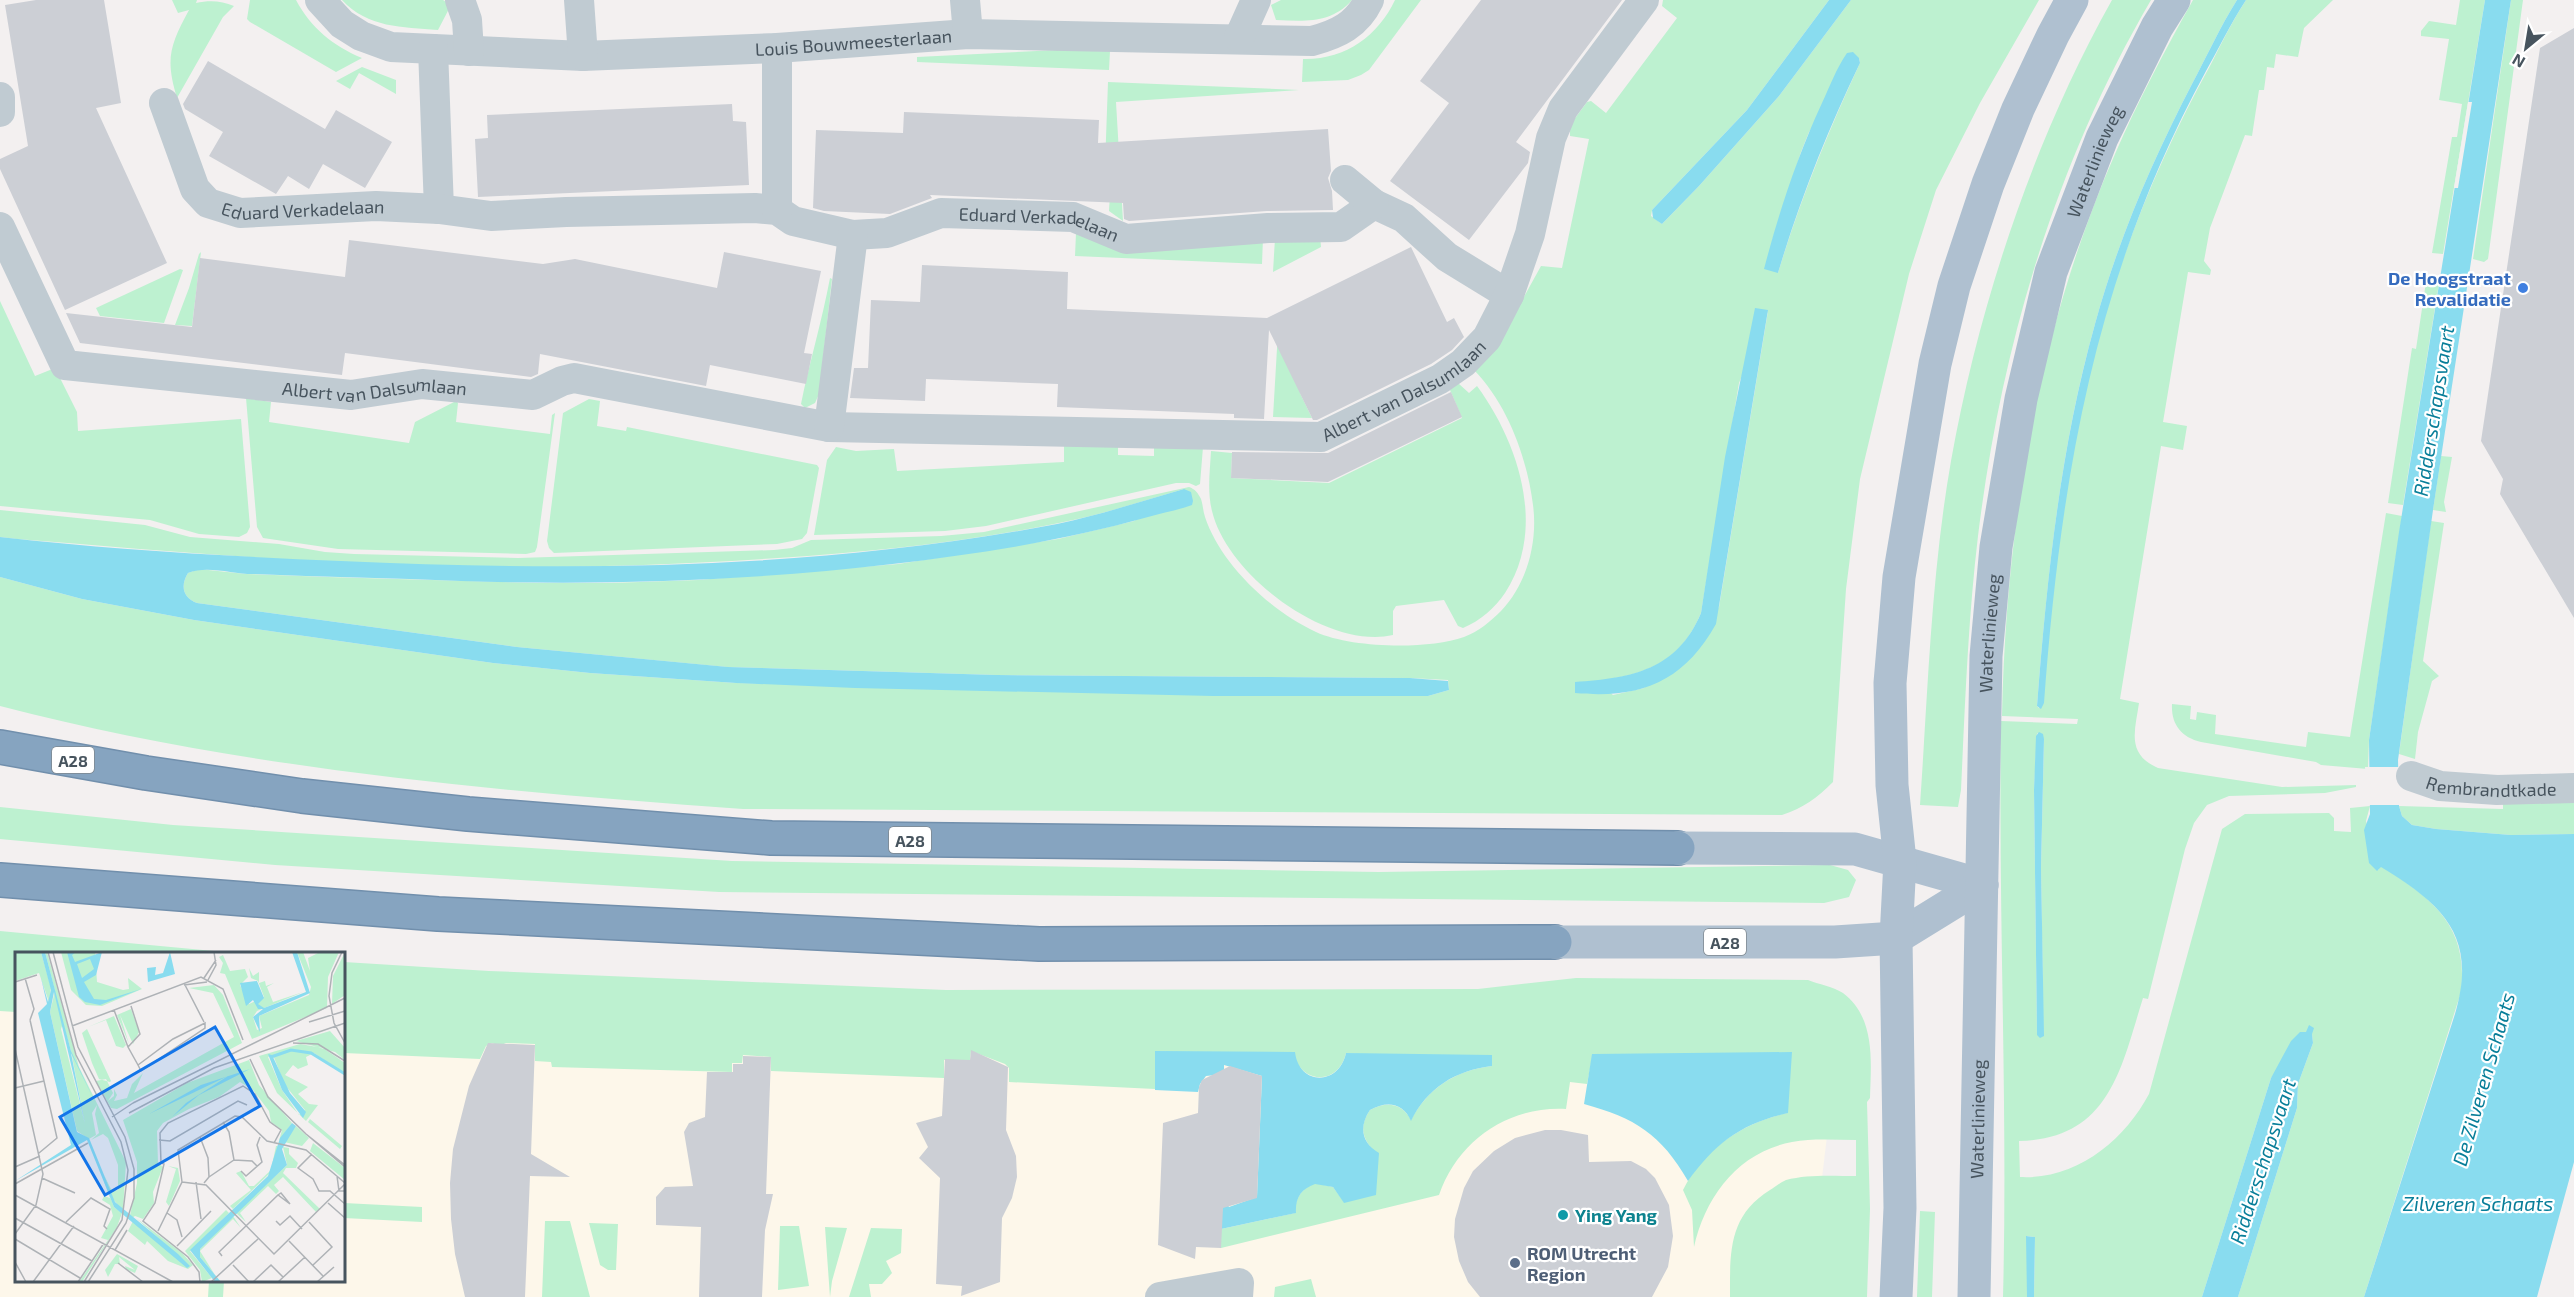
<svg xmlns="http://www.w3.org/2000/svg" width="2574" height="1297" font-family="'Exo 2',sans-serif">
	<rect width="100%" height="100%" fill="#f3f0f0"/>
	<path fill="#fdf7ea" d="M0,980L16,981V1280H344V1001L1835,1068L1808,1297H0Z"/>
	<path fill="#bdf1d0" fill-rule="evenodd" d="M172,0H197L196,3C210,0 222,1 234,6L223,17L177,98C165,59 170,45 189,10L178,13Z
		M250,0H296C311,28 333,46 362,58L336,72L250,22L247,19Z
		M342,0H443L451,5L438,30C402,27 368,28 342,0Z
		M1281,0H1352C1331,24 1305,21 1276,20L1271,5Z
		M1395,0H1421L1369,70L1361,75L1348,80L1302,82L1303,59C1345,60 1378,36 1395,0Z
		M1663,0H1829L1747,110L1652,210L1651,216L1662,224L1699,186L1779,96L1851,0H2039L1980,103L1936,190L1909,274L1860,479L1846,589L1833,782C1817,798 1803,808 1782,815L743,809C494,791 242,769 0,706V577L82,599L194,620L493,663L590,673L736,683L1428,696L1449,690L1448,680L1410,678L997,675L727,667L517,647L197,603C183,598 180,586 188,573L199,569L246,574L328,577L538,583H611L698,580L898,564L1058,539L1134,521L1184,489C1143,501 1101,515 1059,523C966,542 872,552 778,558C676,565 573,568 471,567C319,565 168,551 17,539L0,537V510L145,525L190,537L279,544L325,552L354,554L518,558L774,550L792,548L811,540L941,536L984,532L1189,487C1195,489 1198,493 1201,499C1203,505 1203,511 1205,517C1210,532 1219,548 1229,561C1251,590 1282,616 1316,632C1351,648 1427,650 1464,637C1478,632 1491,621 1501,611C1527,584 1538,542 1533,505C1527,458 1508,405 1474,370L1498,344L1541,266L1562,268L1589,139L1570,136V125L1587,102L1591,101L1606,113L1677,18L1662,6ZM1859,58L1860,63C1828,132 1800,200 1778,273L1772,241L1801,152L1809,132ZM1768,311L1719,607L1644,688L1613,695L1597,681C1647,674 1680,663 1701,613L1739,383Z
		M2112,0H2151C2055,164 2001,348 1978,536C1968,620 1965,705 1961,790L1958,807L1920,805C1928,691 1931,575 1951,461C1979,304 2034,139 2112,0Z
		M2193,0H2237C2220,27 2207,56 2192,84C2152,161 2118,240 2095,324C2060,448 2047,578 2037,706L2039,708C2051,612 2060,515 2079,420C2104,295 2149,176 2211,64C2222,42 2233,20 2246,0H2333L2304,28L2298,57L2276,54L2274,68L2267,67L2264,90H2259L2252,136L2245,135L2210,228L2204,261L2211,270L2210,275L2188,272L2163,422L2187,426L2183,450L2161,446L2120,699L2139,703C2135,731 2126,754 2158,768L2282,787L2356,785V787L2325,793L2229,796L2207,805L2194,823L2185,849L2148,999L2143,998C2121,1068 2110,1139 2019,1141L2020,1177C2076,1180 2124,1141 2149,1094L2222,829L2245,814L2329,813L2334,818V831L2351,832L2350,808L2370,806L2366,821L2378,870L2381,866C2432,898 2469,926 2461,992L2364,1297H2238L2297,1108L2298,1084L2313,1043L2312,1034L2306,1032L2271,1078L2202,1297H2034L2035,1237L2027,1236V1297H2003C2008,1105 1998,913 2001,721L2077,724L2078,719L2002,716C2006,525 2038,329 2115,154C2138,101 2165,50 2193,0ZM2037,733L2044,739L2041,868L2043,998L2037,1035L2034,790Z
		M2460,0H2485L2443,254L2432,253L2452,137H2457L2462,104L2439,100L2449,39L2421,36V31L2429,21L2456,25Z
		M2511,0H2523L2488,259L2484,262L2473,259Z
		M1057,50L1110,51L1109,70L917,62V57Z
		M362,67L396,80V94L359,73L350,89L336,81Z
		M1108,82L1299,90L1116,102L1123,221L1109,211L1111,176L1105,166Z
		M1076,233L1263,238L1262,264L1075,256Z
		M1320,235L1321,247L1273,272L1275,238Z
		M201,252L192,326L175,325L189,288L199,254Z
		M180,269L183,270L164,323L100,316L96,308Z
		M2427,275L2440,277L2403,505L2388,503L2412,348L2416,349Z
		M830,278L832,279L819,394L815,403L805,408L801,404C809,364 822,321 830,278Z
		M0,301L35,376L55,368L77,412L78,431L241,419L250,527L247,533L239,537L199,534L150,520L0,506Z
		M1279,314L1314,387L1300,393L1312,418L1273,417Z
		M1458,383L1469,393L1477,386C1519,443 1547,529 1505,593C1495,608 1480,621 1463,628L1458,626L1444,600L1396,606L1393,611V635C1327,650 1227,575 1212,511C1207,491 1210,471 1211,451L1232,453L1231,478L1329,483L1462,418L1450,390Z
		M246,398L271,402L269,422L409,443L415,422L456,401L458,403L456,422L550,434L552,415L555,413L537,547L535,552L526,554L338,549L263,538L257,527Z
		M589,399L600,401L597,426L626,431L627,427L817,465L819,468L807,533L802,539L777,544L554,553L549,548L547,541L563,413Z
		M1064,445L1118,447V455L1154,456V445L1203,447L1200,484L1196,486L1189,483H1176L986,526L945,531L814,535L827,460L836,447L856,451L894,449L897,471L1064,462Z
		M2441,456L2452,457L2444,502L2446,512L2433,510Z
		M2386,513L2402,516L2369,740L2368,769L2321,765L2316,762L2201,742C2181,737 2171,724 2172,704L2191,706L2190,719L2196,720L2197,712L2216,715L2215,734L2306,747L2308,732L2350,737Z
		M2431,521L2444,523L2423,661L2439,676L2432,681L2418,732L2415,759L2399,754Z
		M2574,801V834L2511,835L2436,829L2412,825L2402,816L2399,806L2503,809V803Z
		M0,807L173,825L732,861L1379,872L1830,865L1848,870L1856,880L1849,897L1824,903L719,892L275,865L0,839Z
		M0,931L235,953L16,954V1012L0,1011Z
		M344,962L489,971L946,990L1478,989L1576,978L1808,980C1818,984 1834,987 1843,993C1876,1018 1871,1062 1870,1098L1867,1102L1870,1209L1867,1297H1730C1730,1253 1728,1216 1770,1190C1775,1187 1781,1182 1786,1180C1808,1174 1834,1176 1856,1176V1140C1835,1140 1813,1138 1792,1142C1738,1152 1705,1197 1694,1247L1692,1210L1683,1190C1704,1148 1743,1123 1787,1113L1593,1054L1587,1084L1570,1082L1566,1109C1507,1106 1458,1141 1439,1195L1221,1248V1229L1295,1213C1295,1198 1301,1189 1315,1183L1333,1187L1344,1202L1373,1150C1361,1137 1360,1124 1370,1110C1387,1101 1402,1103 1411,1120C1428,1088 1456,1070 1492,1066L1346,1053C1340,1080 1311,1086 1297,1063L1156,1051L1155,1089L1009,1082V1068L1005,1064L971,1051L970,1060H944V1078L771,1071V1057L743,1055L742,1063H732V1072L552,1067L551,1062L535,1061V1044L506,1043L499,1046L492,1043L486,1046L480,1059L344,1053Z
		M344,1203L422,1207V1222L344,1218Z
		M1920,1211L1935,1212L1932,1297H1917Z
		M545,1221H570L590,1297H542Z
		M589,1223L618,1224L616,1270H608L600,1265Z
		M780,1226H799L809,1286L778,1290Z
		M825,1227L847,1228L832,1281L830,1297Z
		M871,1228L902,1229L901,1253L886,1261L892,1273L882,1284H869L871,1297H849Z
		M1311,1279L1316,1297H1274L1275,1287Z
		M209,1281H224L223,1297H208Z"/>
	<path fill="#89dcef" d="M1829,0H1851L1779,96L1699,186L1662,224L1653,218L1652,210L1747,110Z
		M2237,0H2246C2231,23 2219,48 2206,71C2095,275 2061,474 2044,703L2041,709L2037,706C2047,577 2060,449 2095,324C2118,240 2152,161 2192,84C2207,56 2220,27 2237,0Z
		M2485,0H2511L2433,510L2398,760L2399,806L2402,816L2412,825L2436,829L2511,835L2574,834V1162L2537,1297H2364L2455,1014C2478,936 2443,905 2381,867L2377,871L2369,863L2364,830L2370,814L2369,740L2399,532Z
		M1853,52L1859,58L1860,63C1827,132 1800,199 1778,273L1764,269C1779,212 1797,157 1822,103C1830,86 1836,69 1847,53Z
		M1755,308L1768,310L1716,624C1683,683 1639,699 1575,693V682C1632,678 1677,670 1701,613L1725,457Z
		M1184,489L1191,492L1193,501L1192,505C1178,510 1162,513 1148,517C1106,529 1062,538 1019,546C835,577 647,587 461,581C392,578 322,577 253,574C232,574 207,565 188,573C180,586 183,598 197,603L517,647L728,667L997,675L1410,678L1448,681L1449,690L1428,696H1213L855,688L736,683L590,673L493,663L194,620L82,599L0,577V537C113,550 227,556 341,561C580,572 821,569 1057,524C1100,515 1142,501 1184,489Z
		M2039,732L2043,734L2044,739L2041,868L2044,1036L2040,1038L2037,1035L2034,790L2036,736Z
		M2309,1025L2314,1028L2312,1034L2313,1043L2298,1084L2297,1108L2238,1297H2202L2271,1078L2291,1041L2300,1032H2306Z
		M1155,1051L1295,1052C1299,1086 1339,1086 1346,1053L1492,1055V1066C1456,1070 1427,1088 1411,1121C1403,1102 1386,1101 1370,1110C1359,1126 1361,1143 1379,1153L1376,1195L1344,1203L1333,1187L1315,1184C1301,1189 1295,1198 1296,1213L1221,1229L1223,1197L1229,1207L1257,1197L1262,1076L1224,1065V1074L1206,1076L1200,1084L1198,1092L1155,1090Z
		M1792,1052L1788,1113C1742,1123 1715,1143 1688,1181C1661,1134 1635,1118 1584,1104L1592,1054Z
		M2026,1236L2035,1237L2034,1297H2027Z"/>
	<path fill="#f3f0f0" d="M2468,102H2472L2458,188H2454Z
		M2365,767H2401L2402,805H2367Z"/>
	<path fill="#cccfd5" d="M36,0H104L121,103L96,108L167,263L65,310L0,169V159L28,146L5,5Z
		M1481,0H1622L1516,142L1530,152L1528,163L1469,240L1390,181L1449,103L1420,81Z
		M2574,28V618L2500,494L2503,479L2481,441L2540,48Z
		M208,61L325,129L336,110L392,142L365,188L323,164L309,189L288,176L276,194L209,156L223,132L185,109L183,104Z
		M732,104L733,121L746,122L749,185L478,197L475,139L488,138L487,115Z
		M904,112L1099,120L1098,143L1328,129L1331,171L1328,178L1332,191L1333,210L1267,211L1129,221L1124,219L1123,203L930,195L932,198L890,214L824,211L813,208L816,130L903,133Z
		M349,240L543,264L575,259L717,288L724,252L821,271L804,353L812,354L806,384L710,365L706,386L540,354L538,374L531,377L345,353L342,375L80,343L66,313L192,327L200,258L345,277Z
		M1411,247L1447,322L1454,318L1464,337L1452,350L1431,364L1317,420H1313L1269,330L1264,419L1234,418V414L1057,407L1058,384L926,379L925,401L850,398L854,368H868L871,300L920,302L922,265L1068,272L1067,309L1267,318Z
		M1451,392L1462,417L1328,482L1231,478L1232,452L1328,453Z
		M488,1043L535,1045L531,1154L570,1177L530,1176L525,1297H465L455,1254L451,1219L450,1183L453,1149L469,1086Z
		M971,1050L1008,1067L1006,1130L1016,1156L1017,1177L1012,1198L1002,1218L1000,1282L961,1296L962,1286L936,1284L940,1178L919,1158L928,1147L916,1123L942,1116L945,1059L970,1060Z
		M743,1056L771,1057L766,1194H773L765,1230L762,1297H699L701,1227L656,1225V1197L665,1187L693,1186L684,1132L689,1123L705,1117L707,1072H733V1064H743Z
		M1230,1066L1262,1076L1257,1198L1223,1208L1221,1248L1196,1247L1195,1259L1158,1245L1163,1123L1198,1113L1199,1087L1202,1080Z
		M1545,1130H1561L1588,1135L1589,1162L1631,1161L1646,1169L1655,1178L1669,1205L1673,1236L1668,1267L1652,1297H1480L1468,1282L1459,1261L1454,1237L1455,1219L1464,1188L1473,1171L1494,1151L1515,1138Z"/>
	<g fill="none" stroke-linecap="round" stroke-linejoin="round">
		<g stroke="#718fac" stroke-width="36">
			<path id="motorway" d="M0,747L146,773L302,796L468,814L771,838L1678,848
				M0,880L438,914L1039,944L1555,942"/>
		</g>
		<g stroke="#c0cbd2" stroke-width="30">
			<path id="s1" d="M320,0L342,24L361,36L391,47L583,56L777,48L968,34L1312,41C1338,34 1357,25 1369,0"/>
			<path d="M460,0L467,20L469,51"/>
			<path d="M579,0L583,56"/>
			<path d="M965,0L968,34"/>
			<path d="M1239,38L1256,0"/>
			<path d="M433,49L439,209"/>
			<path d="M0,97V112"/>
			<path id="s2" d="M164,103L195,189L208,203L240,213L376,206L439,209L491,216L566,212L755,208L777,210L793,221L853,235L887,233L941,213L1073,217L1126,239L1268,228L1341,227L1374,204L1404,218L1447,257L1509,295"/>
			<path d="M1345,180L1374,204"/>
			<path d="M777,210V48"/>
			<path id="s3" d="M0,227L65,365L351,395L422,384L533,395L562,381L574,378L829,427L1321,437L1440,379L1463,363L1487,338L1509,295L1530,234L1551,138L1563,109L1644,0"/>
			<path d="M829,427L853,235"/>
			<path id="s4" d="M2411,776L2440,786L2497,790L2574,788"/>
			<path d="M1160,1297L1239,1283L1238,1297"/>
		</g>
		<g stroke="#afc0d0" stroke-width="33">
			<path d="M1678,848L1855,849L1982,885"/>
			<path d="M1555,942H1835L1896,938L1982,885"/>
			<path d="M1896,1297L1900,1208L1896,938L1900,861L1892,785L1890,683L1899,577L1935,364L1954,286L1988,184L2018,109L2053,35L2072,0"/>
			<path id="s5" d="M1974,1297L1986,656L1996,547L2021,399L2051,272L2102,138L2157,27L2174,0"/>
		</g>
		<use href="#motorway" stroke="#86a4c0" stroke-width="33"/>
	</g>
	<circle fill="#3f7fe0" stroke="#fff" stroke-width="2" cx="2523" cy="288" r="6"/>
	<circle fill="#0f9aa8" stroke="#fff" stroke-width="2" cx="1563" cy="1215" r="6"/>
	<circle fill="#5c6f8a" stroke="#fff" stroke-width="2" cx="1515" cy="1263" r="6"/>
	<g text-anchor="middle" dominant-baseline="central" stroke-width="4.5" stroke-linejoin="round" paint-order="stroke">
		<g fill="#fff" stroke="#7e878e" stroke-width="1.5">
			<rect x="52" y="747" width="42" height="26" rx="4.5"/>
			<rect x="889" y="827" width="42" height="26" rx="4.5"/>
			<rect x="1704" y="929" width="42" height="26" rx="4.5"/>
		</g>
		<g font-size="16" font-weight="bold" fill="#47545e">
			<text x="73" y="760">A28</text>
			<text x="910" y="840">A28</text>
			<text x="1725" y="942">A28</text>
		</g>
		<g font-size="18" fill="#47545e" stroke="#fff">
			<text stroke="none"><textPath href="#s1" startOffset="550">Louis Bouwmeesterlaan</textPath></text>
			<text stroke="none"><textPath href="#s5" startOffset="1150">Waterlinieweg</textPath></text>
			<text stroke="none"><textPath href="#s2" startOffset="207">Eduard Verkadelaan</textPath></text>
			<text stroke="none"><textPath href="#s2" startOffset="954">Eduard Verkadelaan</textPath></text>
			<text stroke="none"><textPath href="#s3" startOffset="1515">Albert van Dalsumlaan</textPath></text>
			<text stroke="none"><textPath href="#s3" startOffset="464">Albert van Dalsumlaan</textPath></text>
			<text stroke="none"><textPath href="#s5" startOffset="664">Waterlinieweg</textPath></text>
			<text stroke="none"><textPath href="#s4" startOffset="82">Rembrandtkade</textPath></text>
			<text stroke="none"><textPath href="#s5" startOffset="178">Waterlinieweg</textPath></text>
		</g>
		<g font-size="18" font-weight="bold" fill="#366cbe" stroke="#fff" text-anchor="end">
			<text x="2511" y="278">De Hoogstraat<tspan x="2511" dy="21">Revalidatie</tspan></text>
		</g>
		<g font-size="18" font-weight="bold" fill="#0d838f" stroke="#fff" text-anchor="start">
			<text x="1575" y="1215">Ying Yang</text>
		</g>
		<g font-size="18" font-weight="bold" fill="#4e5e75" stroke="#fff" text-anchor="start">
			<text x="1527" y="1253">ROM Utrecht<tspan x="1527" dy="21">Region</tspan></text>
		</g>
		<g font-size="20" font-style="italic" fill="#087e99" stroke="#fff">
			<text transform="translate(2433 411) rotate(-81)">Ridderschapsvaart</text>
			<text transform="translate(2483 1079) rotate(-74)">De Zilveren Schaats</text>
			<text transform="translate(2262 1161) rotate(-72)">Ridderschapsvaart</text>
			<text x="2478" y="1203">Zilveren Schaats</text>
		</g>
	</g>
	<g transform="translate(15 952)">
		<rect width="330" height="330" fill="#f3f0f0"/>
		<path d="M0,0H26L36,36L34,50L24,21L0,29ZM30,0H32L64,115L111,210L108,259L98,247L89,223L97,239L103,238V213L93,186L88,182L76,188L84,181L80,162L82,153L77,161L81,183L74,187L62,179L35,60L40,39ZM48,71L56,99L70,172L46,77ZM46,0H80L82,30L108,38L114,37L113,26L127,37L87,54L71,53L56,38ZM282,0H288L295,19L293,6L305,0H324L313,25L312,56L237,87L210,22L205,21L208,11L204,5L208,3L215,19L230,17L233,25L225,33L234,52L249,45L243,29L236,26L234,16L238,24L244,20V31L250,29L251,34L259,31L252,35L258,50L288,40L242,59L238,65L242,78L247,76L244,64L294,43L296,35ZM330,0V43L317,52L318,24ZM199,33L208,43L227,91L102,157L96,156L81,129L91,127L98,141L93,149L99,144V137L102,143L99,149L112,146L117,132L128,121L119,141L219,85L198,41L174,36ZM116,57L124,80L118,92L105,63L114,92L102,63ZM99,64L111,93L108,96L101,94L91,68L73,75ZM72,77L96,129L95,130L84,127L77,111L67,81ZM315,79L330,96V108L320,100L281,89ZM285,92L308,96L330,111V122L299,101L291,105L293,113L283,117L278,113L270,123L293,135L283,142L294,152L303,153L291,169L262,141L244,104ZM258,103L270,133L290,158L284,163L267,138L253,105ZM234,108L244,133L277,171L264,189L267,178L256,170L254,159L238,138L225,130L204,145L174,157L148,171L142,179L143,211L148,215L138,240L139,251L128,267L120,264L114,268L122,231V210L108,168L172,131ZM295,167L327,194L325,197L293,170ZM281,174L294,186L287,194L269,190ZM298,191L330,216V228L295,199ZM261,194H263L256,220L218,257L215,254L236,238L221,221L226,219L234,234H239L256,218ZM268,195L274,196V202L283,211L281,216H271L268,221L305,257L301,260L268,225L259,233L264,239L261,242L253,234L225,261L231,270L221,261L272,213ZM153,214L163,216L165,229L154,254L151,250L161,217ZM87,224L99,255L107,261L102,275L67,330H64L93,288L86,286L98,264L95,253L87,248L89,244L95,246ZM211,258L214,261L175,299L197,326L187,330L185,318L170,299ZM218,264L226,276L218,267L185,299L200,323L185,305V297ZM121,266L167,301L178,313L173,317L153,309L132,289L130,293L113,279L118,269L173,313ZM102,302L123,314L120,321L111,317L110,314L120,318L104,305L105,312H100L93,325L90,318Z" fill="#bdf1d0" fill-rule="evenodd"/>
		<path d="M26,0H30L56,99L80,150L56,101L70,172L39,40L35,60L62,180L74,186L100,250L163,302L175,314L172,316L99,255L72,188L0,229L56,193L23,61L32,52L26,26L33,50L36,38ZM52,0H61L57,3L60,10L87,0L81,23L69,30L79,47L91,48L126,37L85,53L70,50L64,45ZM75,7L79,17L67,26L62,12ZM155,0L160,22L133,30L132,16L141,15L140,23L148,21ZM277,0H282L295,41L244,64L245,80L238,65L248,57H243L238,48L231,54L225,31L242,29L249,46L243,52L249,56L291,40ZM253,102L257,103L275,141L291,160L288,166L267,138ZM235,117L184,143L157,165L171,151L213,124L134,162L186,133ZM277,171L281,174L267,197L272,213L185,297V305L206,330H200L175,298L253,224L265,186Z" fill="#89dcef" fill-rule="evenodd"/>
		<path fill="none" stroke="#89dcef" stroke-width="3" d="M256,105L276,98L296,101L330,122"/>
		<path fill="none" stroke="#aeb2b6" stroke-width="1.5" d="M33,0L61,103L106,190L113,218L107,268L69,330M38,0L63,95L110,185L119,217V246L111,271L73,330M327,0L317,21L314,44L319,71L330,91M10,26L19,57L15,68M189,26L201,8M193,28L201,13L199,0M0,30L22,23M169,33L192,30M170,33L189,70M99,58L113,95L123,113L126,119L190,76V71L158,87L123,113M15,68L42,186L24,201M294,70L330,59M57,74L186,25L208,37L228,88M278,91L303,92L330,109M113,95L125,82L116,54M0,97L28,222L21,253L0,282M235,107L253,145L291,182M0,136L29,129M118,151L330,46M114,161L199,116L330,71M97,165L118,151M208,170L214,180L219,208M185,185L193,206L194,225L189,231M144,188L155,189L223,149L232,153M297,202L283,216L298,227L304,239H315L330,252M330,213L291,182L330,215M0,215L25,204M226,219L231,224L247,210L242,193L245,185M322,224L324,239H330M194,225L219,208L237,209L242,214M27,226L60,241M167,230L191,233L259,302L330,232M181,230L186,267M0,232L73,191M0,243L158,330M313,251L330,266M152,261L162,268L167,285M0,266L77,309M261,269L265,273L275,264L287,277M51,270L76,246L95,257L89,274L92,277M294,270L317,295L298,313M143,279L167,230L163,198L220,164L227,165L252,189L291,198L330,231M0,287L65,326M274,289L308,324M162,294L196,259M100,298L112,278M207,304L204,300L263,243L275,252L266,241L263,243M0,310L11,330M103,311L128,330M218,313L234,330M18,330L59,274M63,330L89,291M185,330L184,320L173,305L128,269L140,251L149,212L146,211L145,181L153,171L228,134L240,142L255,170L266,178L259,191M196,330L243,287M238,330L256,313L268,325M263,330L290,305M302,330L319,315"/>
		<path fill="#1375e9" fill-opacity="0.15" stroke="#1375e9" stroke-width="3" d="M200,75L245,154L90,243L45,165Z"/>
		<rect width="330" height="330" fill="none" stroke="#47545e" stroke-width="3"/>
	</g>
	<g transform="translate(2526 48) rotate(210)" stroke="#ffffff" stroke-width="4.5" paint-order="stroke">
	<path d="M0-4.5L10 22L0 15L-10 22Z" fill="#47545e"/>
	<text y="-9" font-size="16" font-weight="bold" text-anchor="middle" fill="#47545e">N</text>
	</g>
</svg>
